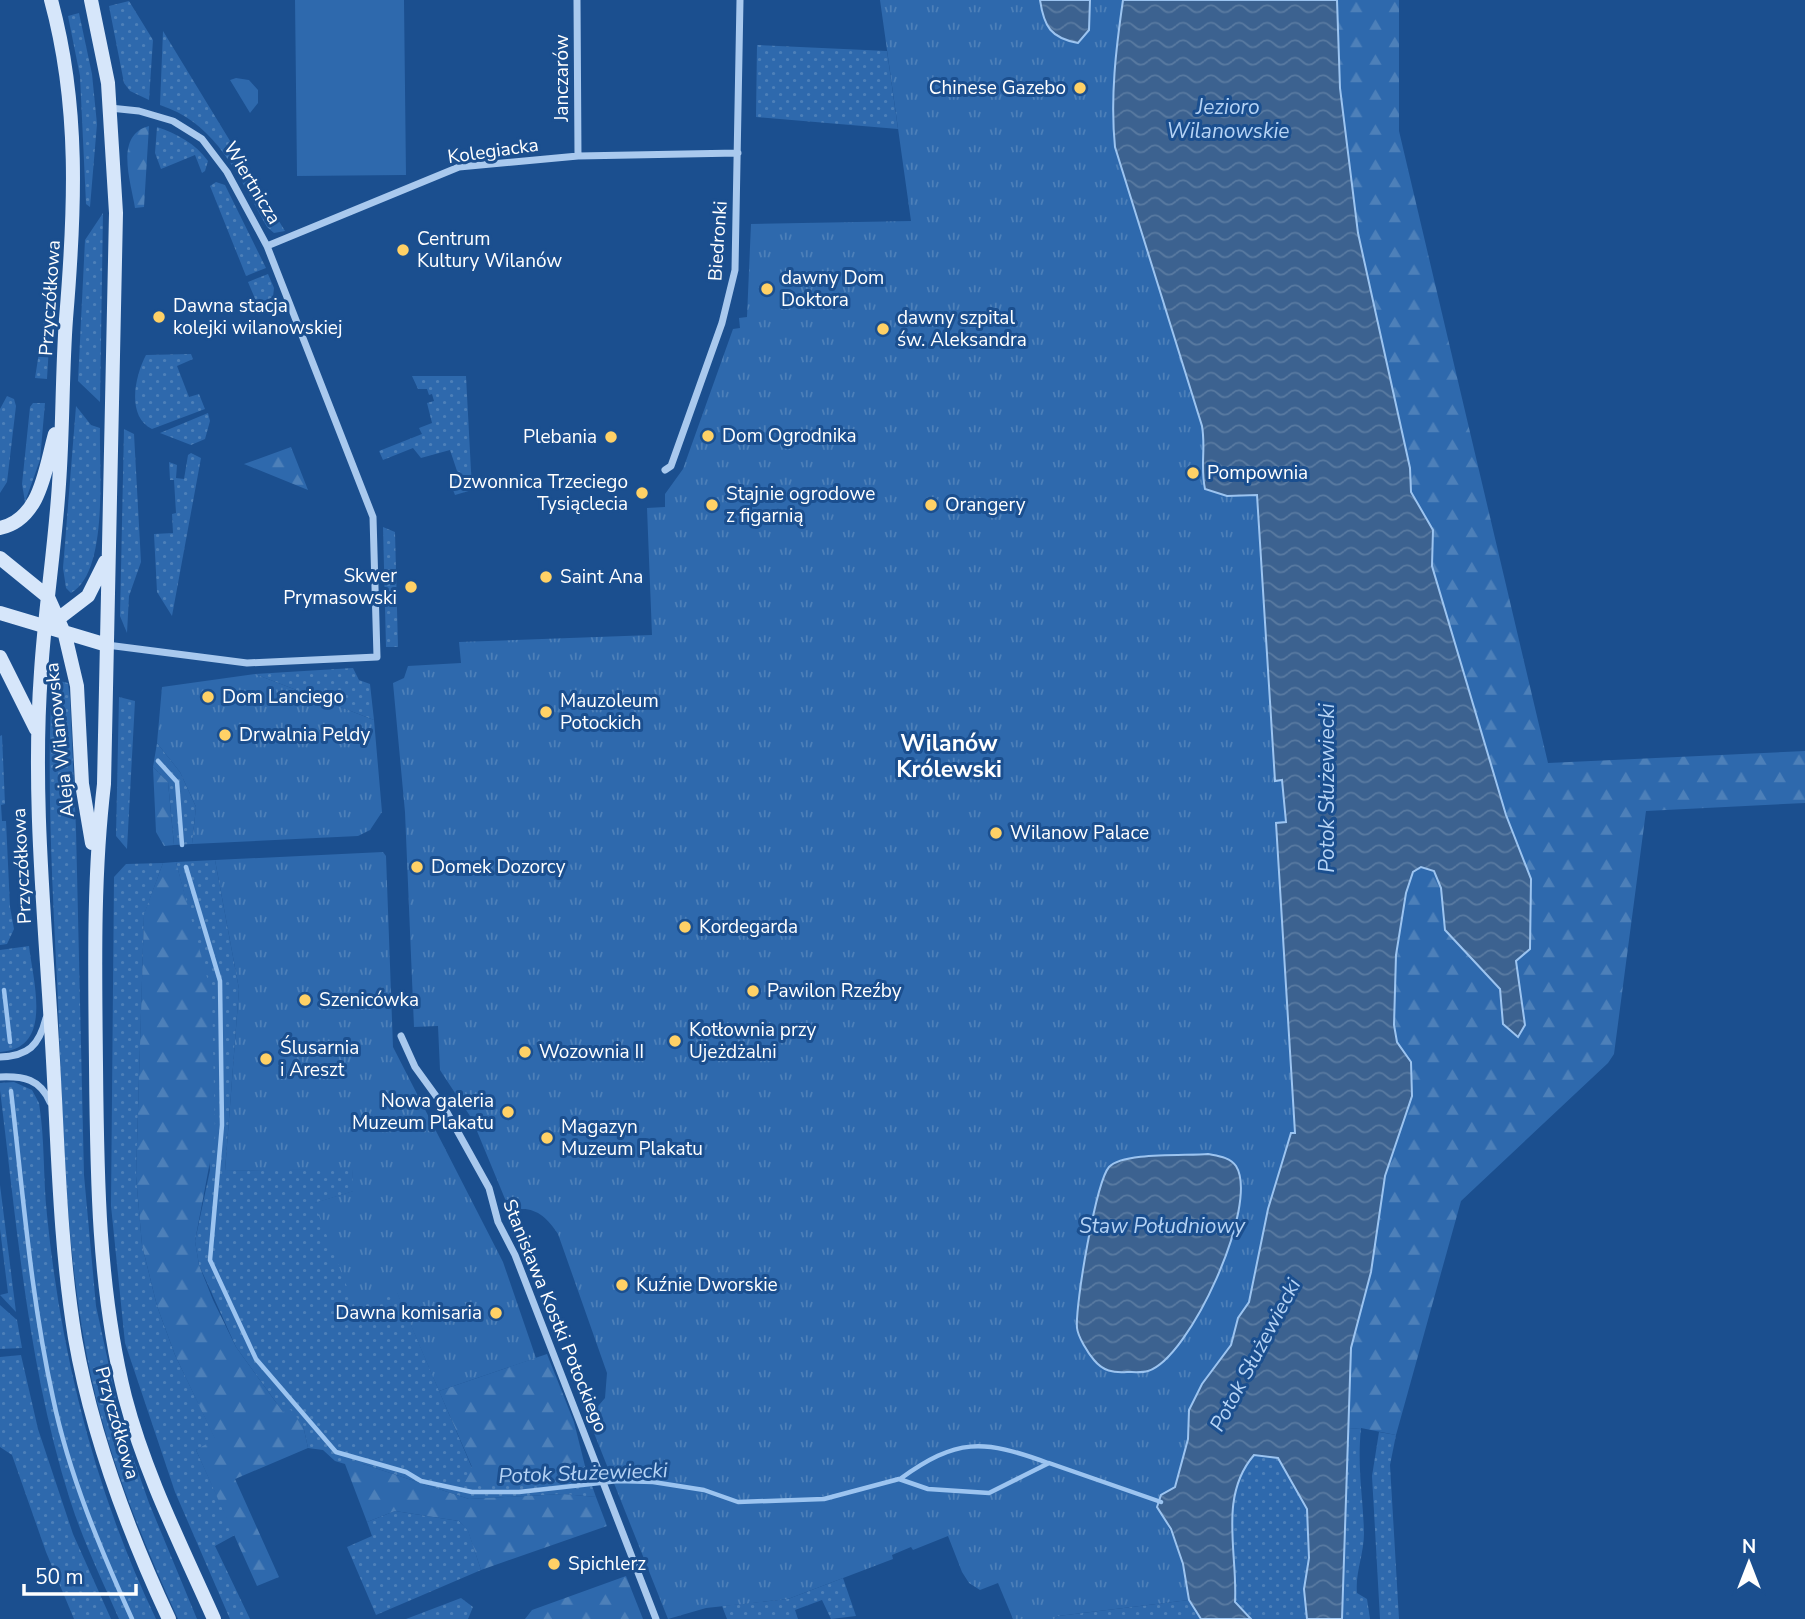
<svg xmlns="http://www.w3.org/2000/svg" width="1805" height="1619" font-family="'Nunito Sans',sans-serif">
	<defs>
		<pattern id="grass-dots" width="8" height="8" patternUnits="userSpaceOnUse" patternTransform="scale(1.75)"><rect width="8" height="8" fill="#2e69ad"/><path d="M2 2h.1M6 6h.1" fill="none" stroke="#4d80b9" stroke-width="1.8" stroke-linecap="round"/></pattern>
		<pattern id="forest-firs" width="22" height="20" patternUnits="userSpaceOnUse" patternTransform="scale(1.75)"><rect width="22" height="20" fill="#2e69ad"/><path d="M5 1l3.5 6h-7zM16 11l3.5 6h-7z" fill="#4d80b9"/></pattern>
		<pattern id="park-tufts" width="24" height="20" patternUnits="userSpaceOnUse" patternTransform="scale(1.75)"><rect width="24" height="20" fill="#2e69ad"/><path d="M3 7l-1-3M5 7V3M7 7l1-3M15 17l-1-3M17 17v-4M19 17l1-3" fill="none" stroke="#4d80b9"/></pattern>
		<pattern id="water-waves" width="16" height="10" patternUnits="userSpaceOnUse" patternTransform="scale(1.75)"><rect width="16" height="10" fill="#3c6290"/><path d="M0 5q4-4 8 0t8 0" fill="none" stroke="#597aa1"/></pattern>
	</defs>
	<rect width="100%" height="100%" fill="#1b4f8f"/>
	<path fill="url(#grass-dots)" d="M129,1L153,40L149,100L130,91L124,83L109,6Z
		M79,13L92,74L97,124L90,207L86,204L80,76L68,16Z
		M163,31L285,231L274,233L267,227C239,178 218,124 160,105Z
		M757,45L887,51L898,129L756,117Z
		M157,127C176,133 196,144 208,161L205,171L202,173L195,155L161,169L155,153Z
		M216,182L225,185L266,268L246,276L210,186Z
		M103,213L100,402L78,381L85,240Z
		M268,274L274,288L273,297L259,303L256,301L248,282Z
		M48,295L51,312L47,379L35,378Z
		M191,354L193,359L177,366L189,397L199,394L205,409L152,429C126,416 135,376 146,355Z
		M412,376H466L472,490L455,495L448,477L458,474L450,450L421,458L413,448L383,460L379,451L422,434L419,428L432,423L427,403L434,401L432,394L429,395L427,389H418Z
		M7,396L14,399L16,406L7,482L0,493V409Z
		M33,403H45L40,460L25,502L22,484L30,407Z
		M76,406L91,425L100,428C99,468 109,572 71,593L66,588L63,568Z
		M208,413L210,421L205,439L191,445L160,433Z
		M124,429L134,434L141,562L129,596L127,633L120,616Z
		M191,453L201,458L172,616L157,592L154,534L173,533L172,514L176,513L174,480H170L169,462L177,465L176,478L184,479L188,455Z
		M383,527L395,532L398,647H386Z
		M353,668L359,680L370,684L374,720L255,674Z
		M52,679L68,683L70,699L76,829L84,1175L96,1306L122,1426L149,1503L197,1619H178C143,1542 111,1464 92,1381C65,1257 63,1128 58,1002C53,895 46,786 52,679Z
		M119,697L135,701L127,849L116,836Z
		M2,735L5,804L1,805L2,821H6L10,907L14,929L7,944L0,945V736Z
		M157,743L180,772L196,807L192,844L174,845L168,782L153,767Z
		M215,860L239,989L225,1171L352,1168L354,1191L315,1203L397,1292L472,1468L560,1475L585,1466L596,1497L563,1494L469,1499L363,1464H345L335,1461L323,1450L308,1448L303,1425L283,1412L236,1347L199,1265L195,1241L210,1170L187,905L176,862Z
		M163,863L144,915L136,1176L142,1245L157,1306L175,1355L216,1440L196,1450L235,1535L215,1546L250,1619H230L175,1492L125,1343L111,1206L114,877L126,864Z
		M29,946C33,982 54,1049 0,1052V950Z
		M14,1082L32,1090L39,1103C45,1140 43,1177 47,1215C61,1355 95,1492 156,1619H119C102,1580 83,1541 70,1500C28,1367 17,1227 0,1090V1083Z
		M0,1185L16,1312L0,1295L8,1293L0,1229Z
		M0,1305L17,1320L22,1348L0,1349Z
		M21,1355L38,1429L73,1534L111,1619H74L46,1552L12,1455L0,1447V1357Z
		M1361,1428C1357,1469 1363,1494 1364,1533C1364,1554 1355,1573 1357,1593L1367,1599L1370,1619H1342L1348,1429Z
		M1379,1432L1396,1435L1390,1465L1399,1619H1380L1372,1476Z
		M1254,1455L1278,1458L1307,1509L1309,1559L1304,1589L1307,1619H1251L1235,1602C1238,1552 1218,1497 1254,1455Z
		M395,1511L459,1521L468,1530L481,1570L376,1615L347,1547L372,1536L367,1522Z
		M843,1578L856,1616L831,1619L822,1600L795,1610L798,1619H727L722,1606L788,1599Z
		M461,1598L473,1607L468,1619H406Z
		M1189,1600L1201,1619H1054L1058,1616Z"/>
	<path fill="url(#forest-firs)" d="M1337,0H1399V131L1548,763L1805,751V803L1646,811L1614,1054L1608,1063L1461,1201L1396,1435L1361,1428L1348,1429L1351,1348L1371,1272L1385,1176L1412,1096L1411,1063L1397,1042L1394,1025L1396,955L1406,893L1413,872L1421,867L1434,871L1441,888L1445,930L1500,989L1503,1024L1518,1037L1525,1025L1516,960L1530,949L1531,879L1506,815L1432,566L1433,530L1411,492L1410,468L1358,233L1340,88Z
		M149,126L144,207L135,208C131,182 114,135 149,126Z
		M291,447L308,490L244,464Z
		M153,767L168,782L174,845L164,846L156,832Z
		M176,862L212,996L215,1135L195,1241L199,1265L213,1300L236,1347L283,1412L290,1409L303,1425L308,1448L235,1479L279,1577L257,1586L196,1450L215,1439L175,1355L157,1306L142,1245L136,1176L144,914L163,863Z
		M547,1354L574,1422L585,1466C547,1480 505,1486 465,1482L472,1467L439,1391Z
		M345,1464H363L469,1499L563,1494L596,1497L607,1526L481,1570L468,1531L459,1521L395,1511L367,1522Z
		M626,1576L643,1619H525L532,1610Z"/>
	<path fill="url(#park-tufts)" d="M880,0H1123C1116,48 1110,98 1115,147L1163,295L1202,426L1207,451L1227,496L1257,494L1275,780H1282L1286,822L1277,824L1295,1133L1268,1209L1249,1302L1238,1318L1231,1345L1202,1384L1189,1410L1188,1439L1175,1487L1161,1495L1157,1507C1176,1536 1184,1566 1189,1600L1058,1616L1054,1619H1013L998,1583L980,1590L969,1583L962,1572L948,1536L913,1550L911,1547L892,1555L893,1559L788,1599L706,1608L668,1619L588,1418L605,1398L607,1373L558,1234C546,1216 533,1204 510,1211L472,1119L440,1070L438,1026L414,1027L405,812L393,683L404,678L408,666L461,663L459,642L652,635L647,508L665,507V494L683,469L733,329L740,328L739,318L747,317L751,224L911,221Z
		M255,674L374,720L382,812L370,830L358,836L192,844L196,807L180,772L157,743L162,687Z
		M383,852L386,856L393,1047L503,1262L536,1358L439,1391L397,1293L355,1307L314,1203L353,1191L352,1169L225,1171L239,989L215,860Z"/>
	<path fill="#2e69ad" d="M295,0H404L406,175L297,176Z
		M236,78L249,80L258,90V103L250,113L230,80Z"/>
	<path fill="url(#water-waves)" stroke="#9cc4f0" stroke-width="2" d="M1040,0H1090L1089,30L1078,43C1051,38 1044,27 1040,0Z
		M1123,0H1337L1340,88L1358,233L1410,468L1411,492L1433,530L1432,566L1506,815L1531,879L1530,949L1516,961L1525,1025L1518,1037L1503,1024L1500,989L1445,930L1441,888L1434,871L1421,867L1413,872L1406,893L1396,955L1394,1025L1397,1042L1411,1062L1412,1096L1385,1176L1371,1272L1351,1348L1342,1619H1307L1304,1589L1309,1558L1307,1509L1278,1458L1254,1455C1218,1497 1238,1553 1235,1602L1251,1619H1201L1189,1600L1183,1564L1171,1529L1157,1507L1161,1495L1175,1487L1188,1439L1189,1410L1202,1384L1231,1345L1238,1318L1249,1302L1268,1209L1291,1133H1295L1276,823L1286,822L1282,780L1275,781L1257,495L1227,496L1205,489C1200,465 1206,450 1202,426L1115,147C1110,98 1116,48 1123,0Z
		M1208,1154C1218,1156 1230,1157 1236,1166C1260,1204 1190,1358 1148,1371C1142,1373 1133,1372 1127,1372C1113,1373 1103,1371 1094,1360C1088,1353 1078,1337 1077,1328C1075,1305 1096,1182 1109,1167C1123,1152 1186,1156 1208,1154Z"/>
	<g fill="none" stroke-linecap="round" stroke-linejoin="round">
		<path stroke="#9cc4f0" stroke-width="4.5" d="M158,761L177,782L182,845
			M186,867L220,981L222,1125L210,1260L256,1359L336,1452L406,1472L421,1481L472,1492H519L618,1481L653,1482L704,1490L738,1502L824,1499L899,1479L928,1489L989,1493L1049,1463L1161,1502
			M4,990L10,1042
			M11,1091C23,1194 31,1298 53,1398C69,1475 100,1548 132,1619
			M900,1479C957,1438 982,1439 1048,1463"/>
		<path stroke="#a9c9ee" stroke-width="7" d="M577,0L578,156
			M267,246L459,167L578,156L738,153
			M665,470L671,466L722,323L735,270L740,0
			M107,645L247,663L377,657L373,517L267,246L227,172L202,139L173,121L139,111L110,108
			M401,1036L415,1067L444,1107L489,1188L498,1222L515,1255L656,1619
			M0,1057C28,1056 39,1046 46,1018
			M0,1077C24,1076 40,1079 50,1102"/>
		<path stroke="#d6e6fa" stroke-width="14" d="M51,0C80,106 75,211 66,319C62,374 63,429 59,484C55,547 45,609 41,672C32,796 45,919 52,1043C58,1141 59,1240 75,1338C92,1436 127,1529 169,1619
			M91,0L108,83L116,213L104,784C93,878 95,969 96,1065C97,1176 98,1288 125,1397C145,1474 182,1547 214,1619
			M0,528C41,519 45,469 55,434
			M0,558L48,597L65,635L77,686L82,784L92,843
			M0,613L107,645
			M54,622L88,596L105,562
			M0,657L36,729"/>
	</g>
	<g fill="#ffd166" stroke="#1b4f8f" stroke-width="2.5">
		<circle cx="1080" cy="88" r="7"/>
		<circle cx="403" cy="250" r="7"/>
		<circle cx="767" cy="289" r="7"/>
		<circle cx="159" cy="317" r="7"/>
		<circle cx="883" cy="329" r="7"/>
		<circle cx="708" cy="436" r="7"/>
		<circle cx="611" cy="437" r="7"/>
		<circle cx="1193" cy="473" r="7"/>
		<circle cx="642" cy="493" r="7"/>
		<circle cx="712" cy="505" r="7"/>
		<circle cx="931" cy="505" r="7"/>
		<circle cx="546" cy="577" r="7"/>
		<circle cx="411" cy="587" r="7"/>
		<circle cx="208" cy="697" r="7"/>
		<circle cx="546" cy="712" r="7"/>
		<circle cx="225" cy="735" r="7"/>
		<circle cx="996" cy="833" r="7"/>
		<circle cx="417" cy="867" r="7"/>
		<circle cx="685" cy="927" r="7"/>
		<circle cx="753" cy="991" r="7"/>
		<circle cx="305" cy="1000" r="7"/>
		<circle cx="675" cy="1041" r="7"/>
		<circle cx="525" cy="1052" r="7"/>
		<circle cx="266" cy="1059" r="7"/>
		<circle cx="508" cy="1112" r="7"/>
		<circle cx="547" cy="1138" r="7"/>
		<circle cx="622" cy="1285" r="7"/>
		<circle cx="496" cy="1313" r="7"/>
		<circle cx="554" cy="1564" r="7"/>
	</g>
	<g text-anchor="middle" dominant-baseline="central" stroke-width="6" stroke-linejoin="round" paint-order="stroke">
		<g font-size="19" fill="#fff" stroke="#1b4f8f">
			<text transform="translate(562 78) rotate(-90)">Janczarów</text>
			<text transform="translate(493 151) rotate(-8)">Kolegiacka</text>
			<text transform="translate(252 183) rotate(59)">Wiertnicza</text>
			<text transform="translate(718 241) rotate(-86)">Biedronki</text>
			<text transform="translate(50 298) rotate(-86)">Przyczółkowa</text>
			<text transform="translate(60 740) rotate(-96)">Aleja Wilanowska</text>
			<text transform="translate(22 866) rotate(-93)">Przyczółkowa</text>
			<text transform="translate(555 1316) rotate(68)">Stanisława Kostki Potockiego</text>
			<text transform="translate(117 1423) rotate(74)">Przyczółkowa</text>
		</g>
		<g font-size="19" fill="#fff" stroke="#1b4f8f" text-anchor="start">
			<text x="1066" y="88" text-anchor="end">Chinese Gazebo</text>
			<text x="417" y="239">Centrum<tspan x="417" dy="22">Kultury Wilanów</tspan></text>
			<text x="781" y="278">dawny Dom<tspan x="781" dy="22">Doktora</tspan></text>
			<text x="173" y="306">Dawna stacja<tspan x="173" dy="22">kolejki wilanowskiej</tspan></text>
			<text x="897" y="318">dawny szpital<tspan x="897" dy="22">św. Aleksandra</tspan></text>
			<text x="722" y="436">Dom Ogrodnika</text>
			<text x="597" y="437" text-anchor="end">Plebania</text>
			<text x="1207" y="473">Pompownia</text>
			<text x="628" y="482" text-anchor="end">Dzwonnica Trzeciego<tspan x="628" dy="22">Tysiąclecia</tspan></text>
			<text x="726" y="494">Stajnie ogrodowe<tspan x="726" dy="22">z figarnią</tspan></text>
			<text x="945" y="505">Orangery</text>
			<text x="397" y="576" text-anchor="end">Skwer<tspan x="397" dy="22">Prymasowski</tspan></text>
			<text x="560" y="577">Saint Ana</text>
			<text x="222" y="697">Dom Lanciego</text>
			<text x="560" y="701">Mauzoleum<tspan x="560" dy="22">Potockich</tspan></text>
			<text x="239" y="735">Drwalnia Peldy</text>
			<text x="1010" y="833">Wilanow Palace</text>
			<text x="431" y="867">Domek Dozorcy</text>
			<text x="699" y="927">Kordegarda</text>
			<text x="767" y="991">Pawilon Rzeźby</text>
			<text x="319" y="1000">Szenicówka</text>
			<text x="689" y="1030">Kotłownia przy<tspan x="689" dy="22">Ujeżdżalni</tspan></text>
			<text x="280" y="1048">Ślusarnia<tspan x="280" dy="22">i Areszt</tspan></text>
			<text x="539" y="1052">Wozownia II</text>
			<text x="494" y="1101" text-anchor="end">Nowa galeria<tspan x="494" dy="22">Muzeum Plakatu</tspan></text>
			<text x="561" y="1127">Magazyn<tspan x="561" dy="22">Muzeum Plakatu</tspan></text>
			<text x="636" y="1285">Kuźnie Dworskie</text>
			<text x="482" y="1313" text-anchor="end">Dawna komisaria</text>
			<text x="568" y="1564">Spichlerz</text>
		</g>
		<g font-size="21" font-style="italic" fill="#b5d3f5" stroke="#1b4f8f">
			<text x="1228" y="107">Jezioro<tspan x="1228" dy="24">Wilanowskie</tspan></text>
			<text transform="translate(1327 788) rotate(-90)">Potok Służewiecki</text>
			<text x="1162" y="1226">Staw Południowy</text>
			<text transform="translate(1255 1355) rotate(-62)">Potok Służewiecki</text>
			<text transform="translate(583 1473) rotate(-2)">Potok Służewiecki</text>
		</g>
		<g font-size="23" font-weight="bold" fill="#fff" stroke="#1b4f8f">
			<text x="949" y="743">Wilanów<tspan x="949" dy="26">Królewski</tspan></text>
		</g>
	</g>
	<g transform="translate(1749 1563)" stroke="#1b4f8f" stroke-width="5" paint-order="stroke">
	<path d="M0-5L12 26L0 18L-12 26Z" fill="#ffffff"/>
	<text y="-10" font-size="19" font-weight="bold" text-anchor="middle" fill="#ffffff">N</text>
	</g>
	<path d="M24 1584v10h112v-10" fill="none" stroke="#ffffff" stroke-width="3.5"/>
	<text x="35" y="1584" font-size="21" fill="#ffffff" stroke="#1b4f8f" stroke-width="5" paint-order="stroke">50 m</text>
</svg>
